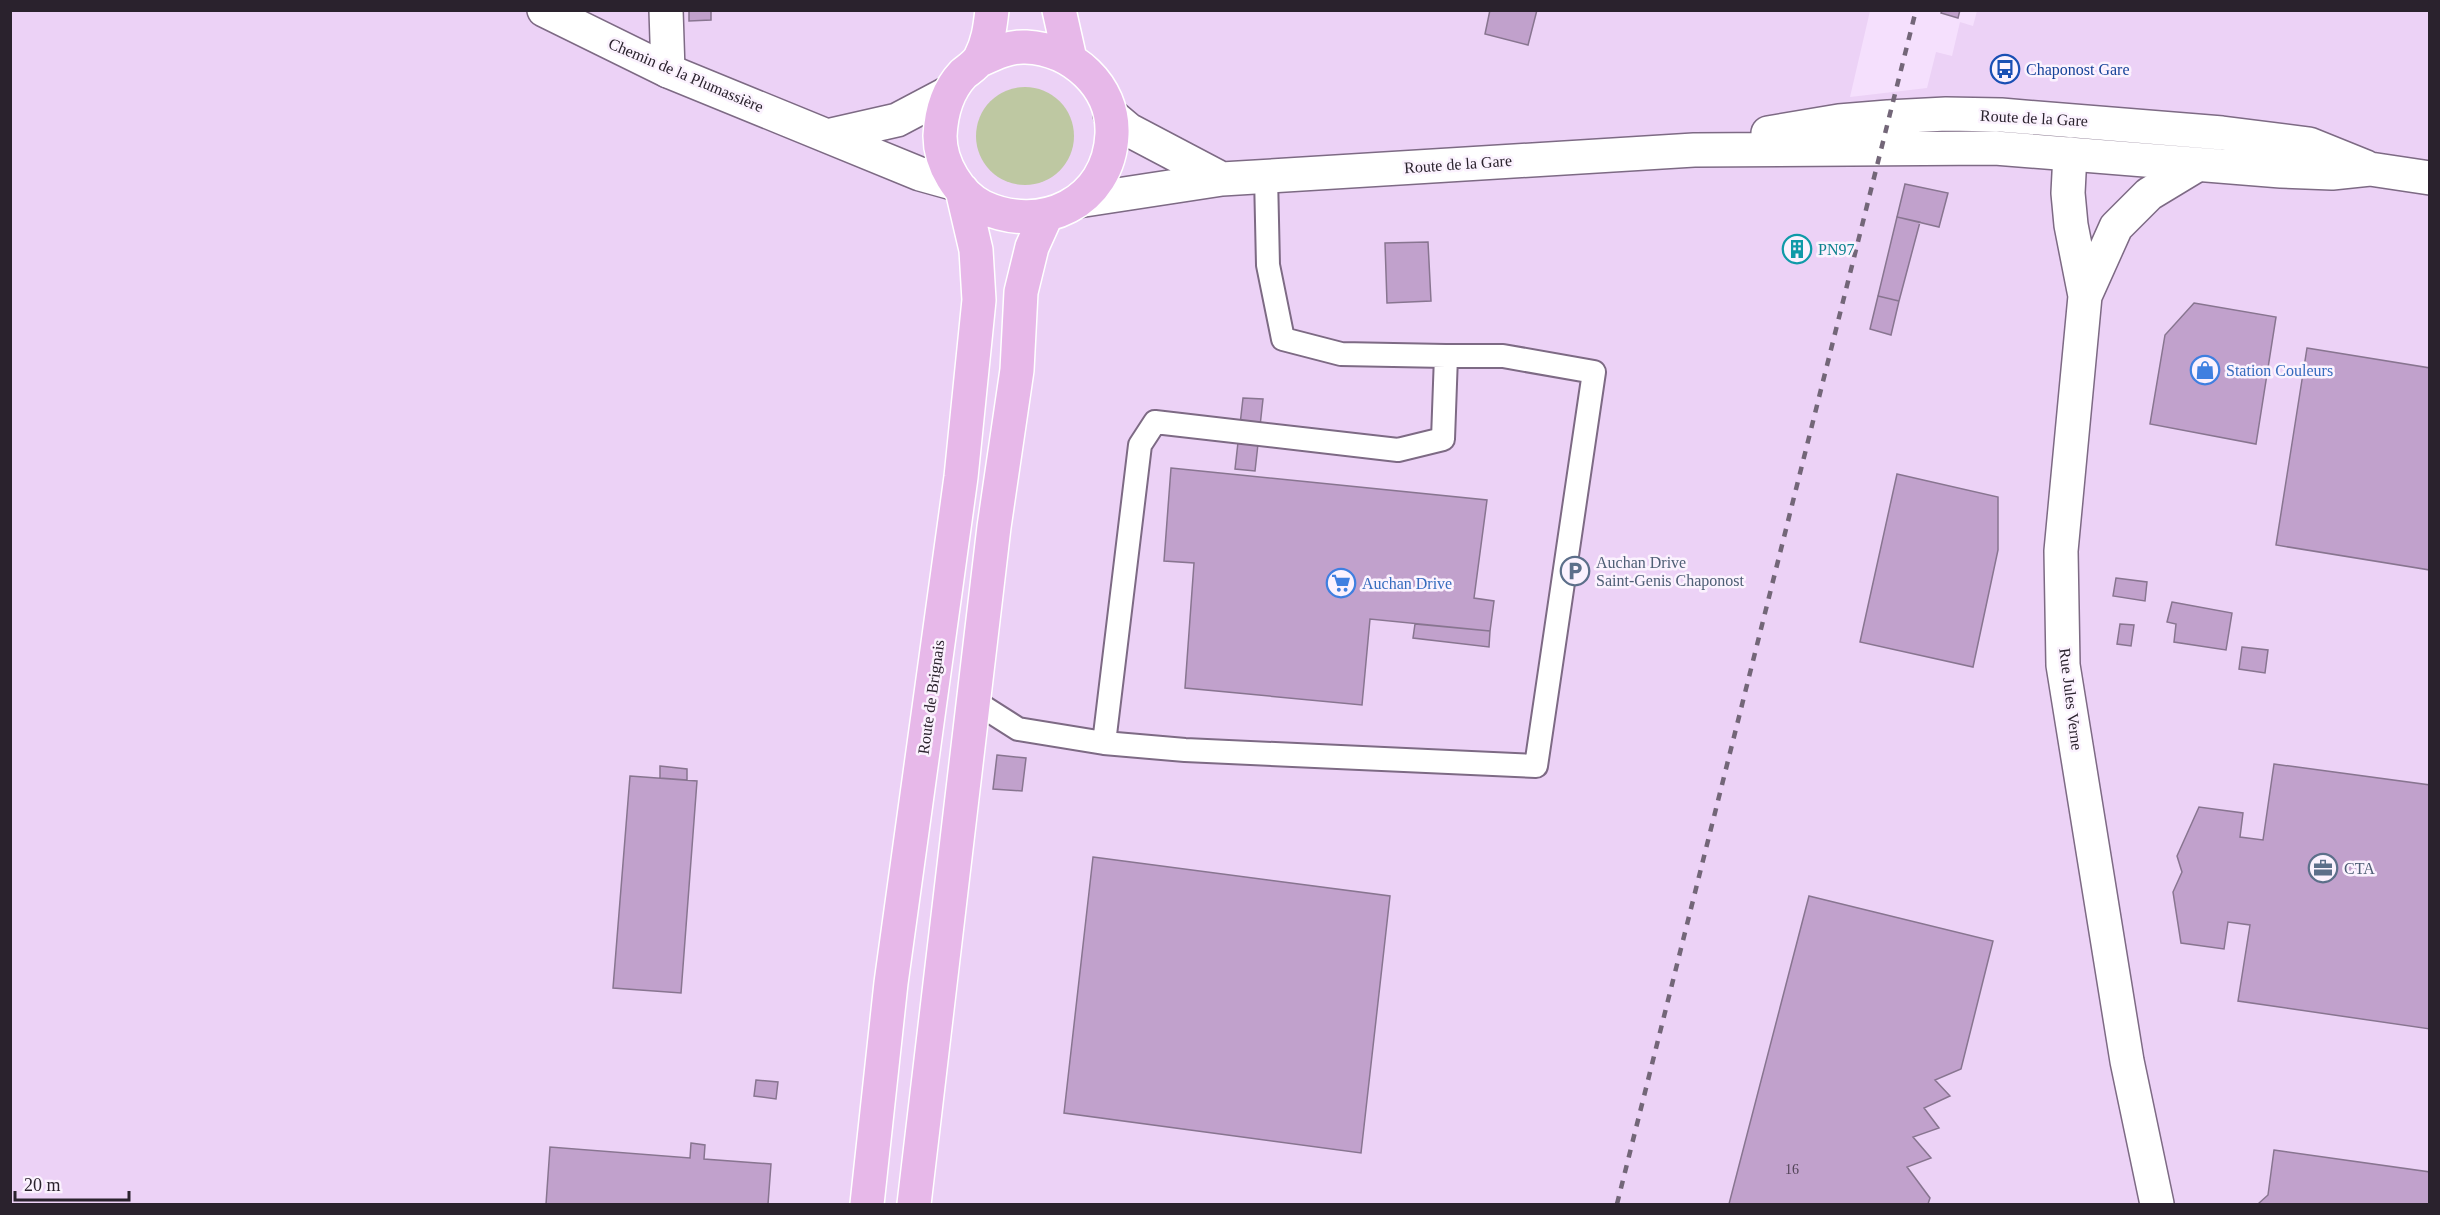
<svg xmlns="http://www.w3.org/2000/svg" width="2440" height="1215" font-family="'Times New Roman',serif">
	<rect width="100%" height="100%" fill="#f5e0fd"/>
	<path fill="#ecd2f6" d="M10,11H1870L1850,97L1927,88L1936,52L1952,56L1960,22L1973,26L1977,11H2429V1204H11Z"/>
	<path fill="#bec8a2" d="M976 136a49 49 0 1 1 98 0a49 49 0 1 1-98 0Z"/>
	<path fill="#c1a1cc" stroke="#887590" stroke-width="1.5" d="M689,10H711V20L689,21Z
		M1490,10H1537L1528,45L1485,34Z
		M1942,10H1960L1958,18L1941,13Z
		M1905,184L1948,193L1939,227L1897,217Z
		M1897,217L1920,222L1899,301L1878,296Z
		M1428,242L1431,301L1387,303L1385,243Z
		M1793,243L1804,246L1802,255L1790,253Z
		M1878,296L1899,301L1891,335L1870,329Z
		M2194,303L2276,317L2256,444L2150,424L2165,335Z
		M2307,348L2430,368V570L2276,545Z
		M1243,398L1263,399L1255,471L1235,469Z
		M1171,468L1487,500L1474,598L1494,601L1490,631L1370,619L1362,705L1185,688L1194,563L1164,561Z
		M1897,474L1998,497V550L1973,667L1860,642Z
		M2116,578L2147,582L2145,601L2113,596Z
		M2172,602L2232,613L2226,650L2174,642L2176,624L2167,622Z
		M1415,624L1490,631L1489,647L1413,638Z
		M2120,624L2134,625L2131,646L2117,644Z
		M2242,647L2268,650L2265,673L2239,669Z
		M997,755L1026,758L1022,791L993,789Z
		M2274,764L2430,785V1029L2238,1001L2250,925L2228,922L2224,949L2181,943L2173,892L2182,872L2177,856L2199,807L2243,813L2240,837L2263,840Z
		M660,766L687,769V780L660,778Z
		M630,776L697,781L681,993L613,988Z
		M1093,857L1390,896L1361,1153L1064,1113Z
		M1809,896L1993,941L1961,1069L1935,1080L1950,1096L1924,1108L1939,1128L1913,1137L1931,1158L1907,1167L1930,1198L1928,1204H1729Z
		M756,1080L778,1082L776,1099L754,1096Z
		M691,1143L705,1145L704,1159L771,1164L768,1204H546L550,1147L690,1158Z
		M2274,1150L2430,1172V1204H2258L2268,1195Z"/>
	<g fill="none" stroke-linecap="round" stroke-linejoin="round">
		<g stroke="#7d6a84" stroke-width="26">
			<path id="service" d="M974,701L1018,729L1104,743L1140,445L1155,422L1398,450L1443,439L1446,356L1341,354L1283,339L1268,265L1266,176
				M1104,743L1185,750L1536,766L1594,372L1503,356H1446"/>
		</g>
		<g stroke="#7d6a84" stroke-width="36">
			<path id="minor" d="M666,10L668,71
				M2070,154L2068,193L2071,225L2085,296L2061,551L2063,665L2127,1061L2157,1204
				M2085,296L2116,227L2149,194L2197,165"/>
		</g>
		<g stroke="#7d6a84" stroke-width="36">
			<path id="tertiary" d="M544,10L668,71L920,174L956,184
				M831,135L897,120L950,92"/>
		</g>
		<g stroke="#7d6a84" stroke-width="36">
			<path id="secondary" d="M1110,114L1129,130L1222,179
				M1768,133L1839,121L1888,117L1946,114L2001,115L2222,133L2309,144L2366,167
				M1078,201L1222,179L1694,150L1995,148L2281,171L2332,173L2370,169L2430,178"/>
		</g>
		<g stroke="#fff" stroke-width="36">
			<path id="primary" d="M1059,10L1070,59
				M978,61C993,54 1009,46 1026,47C1072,49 1114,86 1112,134C1109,203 1041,234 983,207C959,195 940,164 940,136C941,114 947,91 963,74C969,69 976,65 980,58C988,43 990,28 992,10
				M867,1204L891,983L961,477L979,300L976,250L962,190
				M914,1204L994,527L1017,370L1021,292L1032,247L1046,216"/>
		</g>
		<use href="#service" stroke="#fff" stroke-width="22"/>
		<use href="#minor" stroke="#fff" stroke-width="33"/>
		<use href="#tertiary" stroke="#fff" stroke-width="33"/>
		<use href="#secondary" stroke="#fff" stroke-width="33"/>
		<use href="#primary" stroke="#e7b8e9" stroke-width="33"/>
		<path stroke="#736678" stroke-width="4.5" stroke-dasharray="8 8" stroke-linecap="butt" d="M1617,1204L1916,10"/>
	</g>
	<defs>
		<g id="bus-ring" transform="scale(1.5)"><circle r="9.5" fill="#fbf2fe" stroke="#1a4fb4" stroke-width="1.5"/><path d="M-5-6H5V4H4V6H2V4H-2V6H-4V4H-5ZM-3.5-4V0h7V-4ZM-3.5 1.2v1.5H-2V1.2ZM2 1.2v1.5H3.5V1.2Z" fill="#1a4fb4"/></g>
		<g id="building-ring" transform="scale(1.5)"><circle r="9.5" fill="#fbf2fe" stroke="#0f9aa8" stroke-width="1.5"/><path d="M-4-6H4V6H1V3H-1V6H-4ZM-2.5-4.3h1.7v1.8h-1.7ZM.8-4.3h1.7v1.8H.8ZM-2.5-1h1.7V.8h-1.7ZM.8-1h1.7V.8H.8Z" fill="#0f9aa8"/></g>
		<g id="shop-ring" transform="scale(1.5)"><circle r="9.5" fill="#fbf2fe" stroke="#3f7fe0" stroke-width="1.5"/><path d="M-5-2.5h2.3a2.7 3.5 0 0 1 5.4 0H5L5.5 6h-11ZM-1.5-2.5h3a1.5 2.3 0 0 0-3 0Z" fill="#3f7fe0"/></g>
		<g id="parking-ring" transform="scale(1.5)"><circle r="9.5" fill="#fbf2fe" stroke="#5c6f8a" stroke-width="1.5"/><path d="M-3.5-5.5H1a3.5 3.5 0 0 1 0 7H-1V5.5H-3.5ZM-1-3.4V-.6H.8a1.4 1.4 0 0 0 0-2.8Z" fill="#5c6f8a"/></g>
		<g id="supermarket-ring" transform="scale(1.5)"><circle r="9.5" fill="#fbf2fe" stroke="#3f7fe0" stroke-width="1.5"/><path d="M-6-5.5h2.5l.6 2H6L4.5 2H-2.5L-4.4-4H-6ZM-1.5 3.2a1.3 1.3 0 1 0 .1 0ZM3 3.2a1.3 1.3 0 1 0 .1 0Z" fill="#3f7fe0"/></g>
		<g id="office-ring" transform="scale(1.5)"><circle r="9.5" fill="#fbf2fe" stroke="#5c6f8a" stroke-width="1.5"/><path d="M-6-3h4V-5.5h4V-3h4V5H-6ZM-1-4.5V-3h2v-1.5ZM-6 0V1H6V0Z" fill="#5c6f8a"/></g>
	</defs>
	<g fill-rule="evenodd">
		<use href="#bus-ring" x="2005" y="69"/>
		<use href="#building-ring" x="1797" y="249"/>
		<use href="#shop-ring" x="2205" y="370"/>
		<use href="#parking-ring" x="1575" y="571"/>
		<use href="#supermarket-ring" x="1341" y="583"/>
		<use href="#office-ring" x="2323" y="868"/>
	</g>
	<g text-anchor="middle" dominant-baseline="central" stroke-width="5" stroke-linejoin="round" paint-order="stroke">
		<g font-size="14" fill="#504255">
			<text x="1792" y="1169">16</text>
		</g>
		<g font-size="16" fill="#164399" stroke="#fbf2fe" text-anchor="start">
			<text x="2026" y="69">Chaponost Gare</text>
		</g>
		<g font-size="16" fill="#2a222d" stroke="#fbf2fe">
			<text transform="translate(686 75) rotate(23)">Chemin de la Plumassière</text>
			<text transform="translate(2034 118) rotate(3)">Route de la Gare</text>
			<text transform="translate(1458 164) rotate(-4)">Route de la Gare</text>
			<text transform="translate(931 697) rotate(-82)">Route de Brignais</text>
			<text transform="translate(2071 699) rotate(83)">Rue Jules Verne</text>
		</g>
		<g font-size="16" fill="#0d838f" stroke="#fbf2fe" text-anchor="start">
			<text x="1818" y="249">PN97</text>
		</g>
		<g font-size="16" fill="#366cbe" stroke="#fbf2fe" text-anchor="start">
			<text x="2226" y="370">Station Couleurs</text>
			<text x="1362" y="583">Auchan Drive</text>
		</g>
		<g font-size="16" fill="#4e5e75" stroke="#fbf2fe" text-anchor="start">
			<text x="1596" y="562">Auchan Drive<tspan x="1596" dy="18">Saint-Genis Chaponost</tspan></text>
			<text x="2344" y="868">CTA</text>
		</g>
	</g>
	<rect width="2440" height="1215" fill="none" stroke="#2a222d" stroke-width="24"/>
	<path d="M15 1191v9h114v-9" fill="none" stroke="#2a222d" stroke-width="3"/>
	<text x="24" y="1191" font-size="18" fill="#2a222d" stroke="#fbf2fe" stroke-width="4.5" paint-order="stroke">20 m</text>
</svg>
